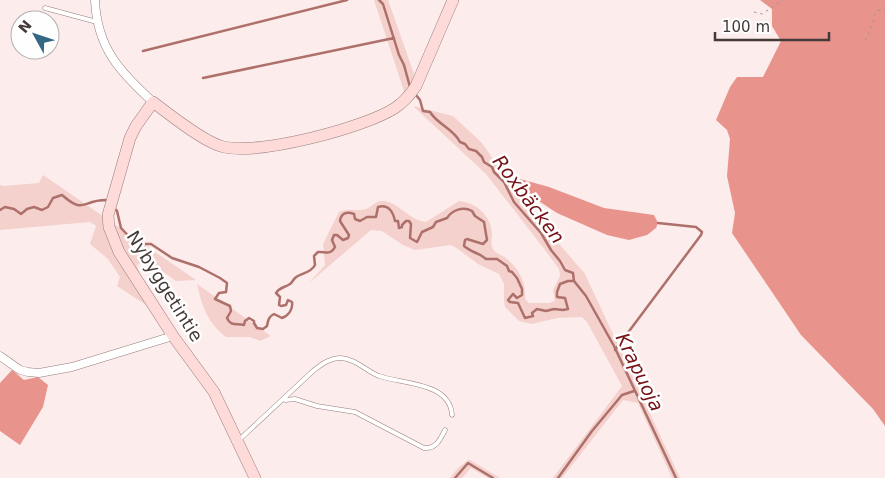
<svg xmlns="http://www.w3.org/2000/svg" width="885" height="478" font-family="'DejaVu Sans',sans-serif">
	<rect width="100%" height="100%" fill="#fceceb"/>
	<path fill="#f4d1cd" d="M374,0H388L414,74L413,84L397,100L404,91Z
		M413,106L453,116L482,143L506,178L542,224L585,274L680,478H672L638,403L623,400L562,478H553L622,386L587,322L582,317L557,318L532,324L519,321L505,307L504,300V284L499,274L478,264L458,249L451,245L415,250L403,245L382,231L371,230L309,283L325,265L323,244L339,212C350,207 356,212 366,209C372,207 376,200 384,201C397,202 411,221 426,222L459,201C477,203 491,216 492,234C492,239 490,244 493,249C496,254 502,255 506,258C519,269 526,281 525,299L529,303H549L555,301L553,290L560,276L559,269L545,250L486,174Z
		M43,175L196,280L176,281L162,271L139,264L137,265C142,286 160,301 169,320L117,286L120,277L108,259L90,244L96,226L90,222L0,230V185L4,186L39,183Z
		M197,284L271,336L260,341L250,337H226C207,322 202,306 197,284Z
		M468,460H470L500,478H488L471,468L462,478H450L458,468Z"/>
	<path fill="#e8938c" d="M760,0H885V426L873,409L801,335L732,233L735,213L727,176L730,139L727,130L716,120L730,87L737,77H763L781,41L772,26V9Z
		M520,179L549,187L604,208L654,215L658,223L656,228L647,235L629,240L607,235L557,213L516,186Z
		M12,370L24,380L38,377L48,385L43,407L20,445L0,431V383Z"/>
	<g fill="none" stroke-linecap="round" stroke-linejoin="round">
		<path stroke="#ae706a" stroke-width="2.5" d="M379,0L383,4L399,55L404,65L410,87
			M143,51L347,0
			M203,78L394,38
			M416,95L420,100L423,111L430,112C438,125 453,128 460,142L465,144L469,149L476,151L482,157L484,162L492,167L494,172L504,182L514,202L541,233L551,250L560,261L565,270L573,273L574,281L586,296L614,346L676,478
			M114,208L117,211L121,228L136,244H151L172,258L199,267L220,278L227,283L226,292L219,293L215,299L230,306L231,311L227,318C231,327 236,323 244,325L245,321L249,318L254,321V323L257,328L263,329L267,326C268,321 268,317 274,314L282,318C289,315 293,309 292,302L288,300L286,305L281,306L279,305L280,297L276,293C280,287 284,288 290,284C292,283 293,280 295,278C302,272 310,274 315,265L314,256L318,252C325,251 330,256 335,247L332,240L334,235H337L343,240L348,238L349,235L340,221C341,213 347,211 354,214L355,219L360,221L367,217H376L378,207C389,204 393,212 395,221H398L399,228L402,227V225L406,221H409L411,224L410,238L417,242L422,232L433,227L436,222L447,218C452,210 463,206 472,211L475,216L484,222L487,240L483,244L467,239L465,240L464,246C471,252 479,253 486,259H497L507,266L509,271L512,272L517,278L522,289V295L517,298L513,294L508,300L510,302L518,303L525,318L533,316L532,313L537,309L546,311L554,309L563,310L568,309L565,298L557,297V292L560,284L568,281H574
			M0,210L5,207L14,209L21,214L27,209L34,207L42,210L48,207L53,198L62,195C85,215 81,200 106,200L109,202
			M615,350L701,235L702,232L696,227L658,223
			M455,478L468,463L493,478
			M558,478L592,431L622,395L634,391"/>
		<g stroke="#957e7b" stroke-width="5">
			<path id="lane" d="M45,8L97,22
				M285,400L295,399L317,406L355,412L424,448C436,449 440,440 445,430
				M238,441L313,371C321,365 329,358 341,358C356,359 366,371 379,376C402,384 450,382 452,415"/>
		</g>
		<g stroke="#957e7b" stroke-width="9">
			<path id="street" d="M95,0C97,48 120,72 153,102
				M0,356L20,370L28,372L39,373L72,367L173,336"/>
		</g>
		<g stroke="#957e7b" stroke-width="12">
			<path id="secondary" d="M255,478L214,392L173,336L119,252L109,227L108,215L130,138L136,126L153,102C170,115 205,143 224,147C260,155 364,128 395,108C404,102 410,95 416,86L453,0"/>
		</g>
		<path stroke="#a29594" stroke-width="1" stroke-dasharray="2.5 4" stroke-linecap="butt" d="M754,12L762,14L783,0
			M865,40L868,36L876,12L879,10L885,9"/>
		<use href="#lane" stroke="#fff" stroke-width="4"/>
		<use href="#street" stroke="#fff" stroke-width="8"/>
		<use href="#secondary" stroke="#fedbd9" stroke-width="11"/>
	</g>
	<g text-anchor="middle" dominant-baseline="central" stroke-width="5" stroke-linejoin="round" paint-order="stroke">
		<g font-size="18" fill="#443a38" stroke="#fefefe">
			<text transform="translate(165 286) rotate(58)">Nybyggetintie</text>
		</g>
		<g font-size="19" font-style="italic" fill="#751015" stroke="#fefefe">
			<text transform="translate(529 199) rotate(53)">Roxbäcken</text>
			<text transform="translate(640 372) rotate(64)">Krapuoja</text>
		</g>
	</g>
	<g transform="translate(35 35) rotate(310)"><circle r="24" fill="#fefefe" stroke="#b4b0af"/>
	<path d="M0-4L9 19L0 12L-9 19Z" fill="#336783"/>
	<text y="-8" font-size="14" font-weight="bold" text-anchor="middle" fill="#443a38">N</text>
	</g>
	<path d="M715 32v8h114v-8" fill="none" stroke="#443a38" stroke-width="2.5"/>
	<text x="722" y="32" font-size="15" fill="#443a38" stroke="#fefefe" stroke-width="4" paint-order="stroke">100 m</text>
</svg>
